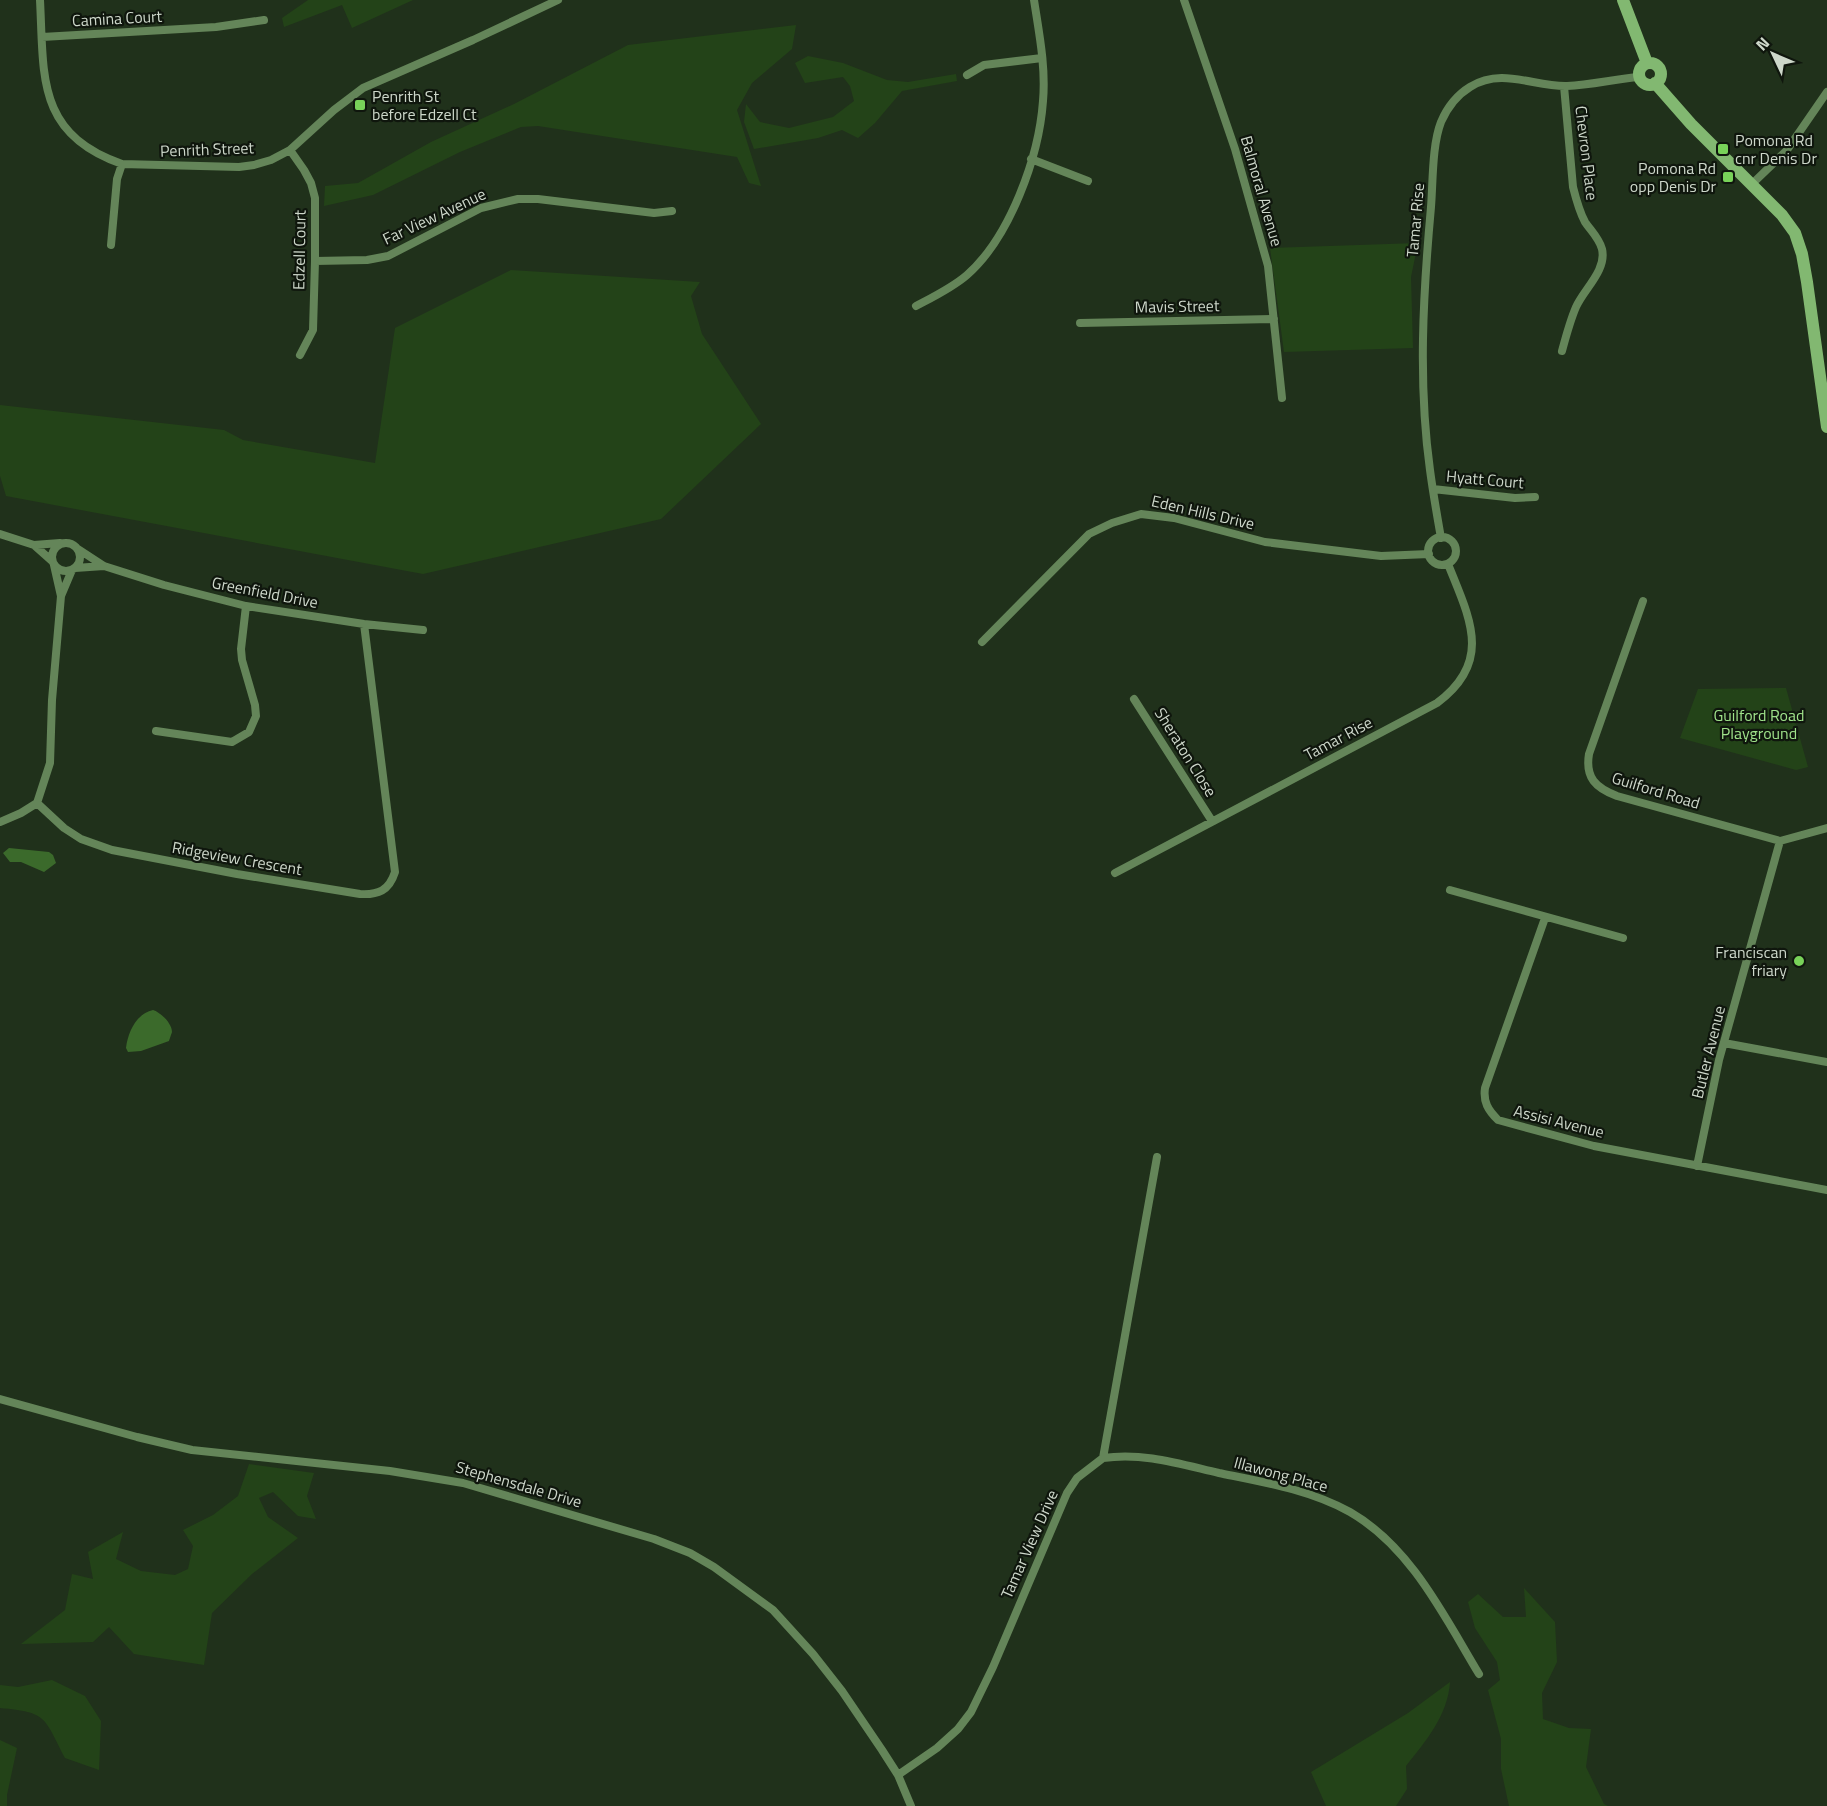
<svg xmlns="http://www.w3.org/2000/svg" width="1827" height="1806" font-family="'Titillium Web',sans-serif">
	<rect width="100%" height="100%" fill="#20311b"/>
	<path fill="#234318" d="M308,0H413L352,28L342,5L284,27L282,18Z
		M796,25L792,49L752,83L737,110L761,186L749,183L737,157L538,126L521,127L460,152L373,195L324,206L325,186L358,183L431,142L514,104L628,45Z
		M808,56L843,63L887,80L908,82L956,74L957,81L902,91L875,123L858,138L842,130L818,138L754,149L744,122L746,104L760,122L789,128L833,117L854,101L850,86L843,77L805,83L795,63Z
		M1418,243L1411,277L1413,348L1284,352L1270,248Z
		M511,270L700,282L691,296L702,334L761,424L661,519L423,574L6,496L0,476V405L224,430L243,440L375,463L395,328Z
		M1786,688L1808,767L1796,770L1680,738L1698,689Z
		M249,1464L314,1473L307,1496L316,1519L298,1516L273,1492L259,1498L268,1517L298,1538L252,1574L212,1613L204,1665L134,1654L109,1627L93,1642L21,1644L65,1610L72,1574L93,1579L88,1552L123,1532L116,1559L141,1571L175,1575L188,1569L193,1546L183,1530L213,1515L238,1496Z
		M1524,1588L1555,1622L1557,1662L1542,1693L1543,1719L1569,1728L1591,1729L1586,1767L1604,1804L1608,1806H1509L1501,1769V1739L1488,1690L1500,1680L1497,1662L1475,1628L1468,1602L1478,1594L1503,1617H1526Z
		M52,1680L85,1696L101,1721L99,1770L65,1758C44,1718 48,1712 0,1708V1685L18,1687Z
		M1450,1682C1448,1715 1426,1741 1406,1766L1407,1789L1396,1806H1326L1311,1772L1408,1713Z
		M0,1740L17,1748L7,1795V1806H0Z"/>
	<path fill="#3b6a2b" d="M9,848L49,852L53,855L56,863L44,872L21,862H10L3,853Z
		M153,1010C160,1012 172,1023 172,1032C172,1032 169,1041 169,1041L141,1051L128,1052L126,1048C128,1032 136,1014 153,1010Z"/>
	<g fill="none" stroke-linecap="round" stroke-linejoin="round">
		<path stroke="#648559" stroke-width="8" d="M40,0C44,76 36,134 122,164L239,167L254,165L271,160L290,150L334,110L363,88L473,40L558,0
			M1184,0L1235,149L1268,266L1282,398
			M42,37L216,27L264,20
			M967,75L984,65L1042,58
			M290,150L304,170L311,183L315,198V261L313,330L300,355
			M1031,159L1088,181
			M1752,184L1787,150L1827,92
			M111,245L117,179L122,164
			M315,261L367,260L388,256L481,208L518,199H538L654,213L672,211
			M916,306C933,297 952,288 967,275C1010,237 1039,157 1043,101C1046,67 1039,33 1034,0
			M1080,323L1274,319
			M1562,351C1566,336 1570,321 1576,307C1584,289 1607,270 1602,249C1599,238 1591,231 1585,222C1579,211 1576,199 1573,187L1564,86
			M1433,489L1515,498L1535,497
			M0,534L34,545L52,561
			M1428 551a14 14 0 1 1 28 0a14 14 0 1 1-28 0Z
			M1441,538C1437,515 1433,493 1430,470C1418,383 1423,295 1431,207C1433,182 1432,145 1441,122C1447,108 1457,95 1470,87C1502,67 1534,87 1567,86C1591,85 1615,79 1639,77
			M52 557a14 14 0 1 1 28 0a14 14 0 1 1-28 0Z
			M34,545L60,543
			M78,549L104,566L164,585L246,606L364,624L423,630
			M54,565L61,596
			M75,568L104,566
			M1643,601L1589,754C1585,778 1596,788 1617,796L1780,841L1827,828
			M982,642L1089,534L1112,523L1141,514L1174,518L1265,542L1381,556L1429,554
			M1134,699L1212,821
			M156,731L232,742L249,732L256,716L255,705L242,660L241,649L246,606
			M37,803L64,828L81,839L112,850L237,874L360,894C378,895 389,891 395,872L364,624
			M37,803L50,763L52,700L61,596L72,570
			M0,822L21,813L37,803
			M1115,873L1437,703C1494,661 1469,617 1448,564
			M1450,890L1623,938
			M1545,918L1485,1088C1483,1102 1488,1110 1498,1120L1594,1146L1827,1190
			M1724,1043L1827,1062
			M1697,1166L1719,1060L1780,841
			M0,1399L137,1437L192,1450L390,1471L463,1483L654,1539L690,1553L714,1567L773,1610L813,1654L842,1691L882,1750L898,1775L911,1806
			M1103,1458C1143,1452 1180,1464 1219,1473C1263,1482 1311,1490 1350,1512C1411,1547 1444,1616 1479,1674
			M898,1775L937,1748L958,1729L971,1712L993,1667L1067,1493L1077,1478L1103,1458L1157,1157"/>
		<path stroke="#82b871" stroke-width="12" d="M1623,0L1647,63
			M1639 74a11 11 0 1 1 22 0a11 11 0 1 1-22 0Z
			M1655,83L1691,124L1782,215L1795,233L1802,254L1807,282L1827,427"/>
	</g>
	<g fill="#78d259" stroke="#0f160d" stroke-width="2">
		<rect x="354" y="99" width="12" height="12" rx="3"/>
		<rect x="1717" y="143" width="12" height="12" rx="3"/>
		<rect x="1722" y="171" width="12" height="12" rx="3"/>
		<circle cx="1799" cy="961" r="6"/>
	</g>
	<g text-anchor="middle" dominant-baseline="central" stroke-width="4.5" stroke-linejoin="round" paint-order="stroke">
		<g font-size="16" fill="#cdd7ca" stroke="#0f160d">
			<text transform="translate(117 18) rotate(-3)">Camina Court</text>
			<text transform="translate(207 149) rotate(-2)">Penrith Street</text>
			<text transform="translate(1587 153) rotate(83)">Chevron Place</text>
			<text transform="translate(1262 191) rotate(74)">Balmoral Avenue</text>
			<text transform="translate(434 216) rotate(-25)">Far View Avenue</text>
			<text transform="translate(1415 220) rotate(-85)">Tamar Rise</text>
			<text transform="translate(299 250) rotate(-89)">Edzell Court</text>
			<text transform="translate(1177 306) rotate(-1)">Mavis Street</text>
			<text transform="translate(1485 479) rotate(5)">Hyatt Court</text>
			<text transform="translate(1203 512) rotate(13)">Eden Hills Drive</text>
			<text transform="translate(265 592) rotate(11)">Greenfield Drive</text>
			<text transform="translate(1338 738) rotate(-28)">Tamar Rise</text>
			<text transform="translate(1186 752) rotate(58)">Sheraton Close</text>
			<text transform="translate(1656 790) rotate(17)">Guilford Road</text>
			<text transform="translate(237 858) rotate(10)">Ridgeview Crescent</text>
			<text transform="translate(1708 1052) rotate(-76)">Butler Avenue</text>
			<text transform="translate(1559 1121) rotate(14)">Assisi Avenue</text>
			<text transform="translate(1281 1474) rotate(15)">Illawong Place</text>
			<text transform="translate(519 1484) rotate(16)">Stephensdale Drive</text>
			<text transform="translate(1029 1544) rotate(-66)">Tamar View Drive</text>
		</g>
		<g font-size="16" fill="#cdd7ca" stroke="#0f160d" text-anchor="start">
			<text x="372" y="96">Penrith St<tspan x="372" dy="18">before Edzell Ct</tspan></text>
			<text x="1735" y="140">Pomona Rd<tspan x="1735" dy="18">cnr Denis Dr</tspan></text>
			<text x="1716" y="168" text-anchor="end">Pomona Rd<tspan x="1716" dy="18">opp Denis Dr</tspan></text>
			<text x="1787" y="952" text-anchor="end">Franciscan<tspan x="1787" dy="18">friary</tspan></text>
		</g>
		<g font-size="16" fill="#9fe28a" stroke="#0f160d">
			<text x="1759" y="715">Guilford Road<tspan x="1759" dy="18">Playground</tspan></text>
		</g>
	</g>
	<g transform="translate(1773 54) rotate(314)" stroke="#0f160d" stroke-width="4.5" paint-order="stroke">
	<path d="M0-4.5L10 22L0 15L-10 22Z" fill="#cdd7ca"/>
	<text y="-9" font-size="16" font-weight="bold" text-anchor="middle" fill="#cdd7ca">N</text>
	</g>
</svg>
